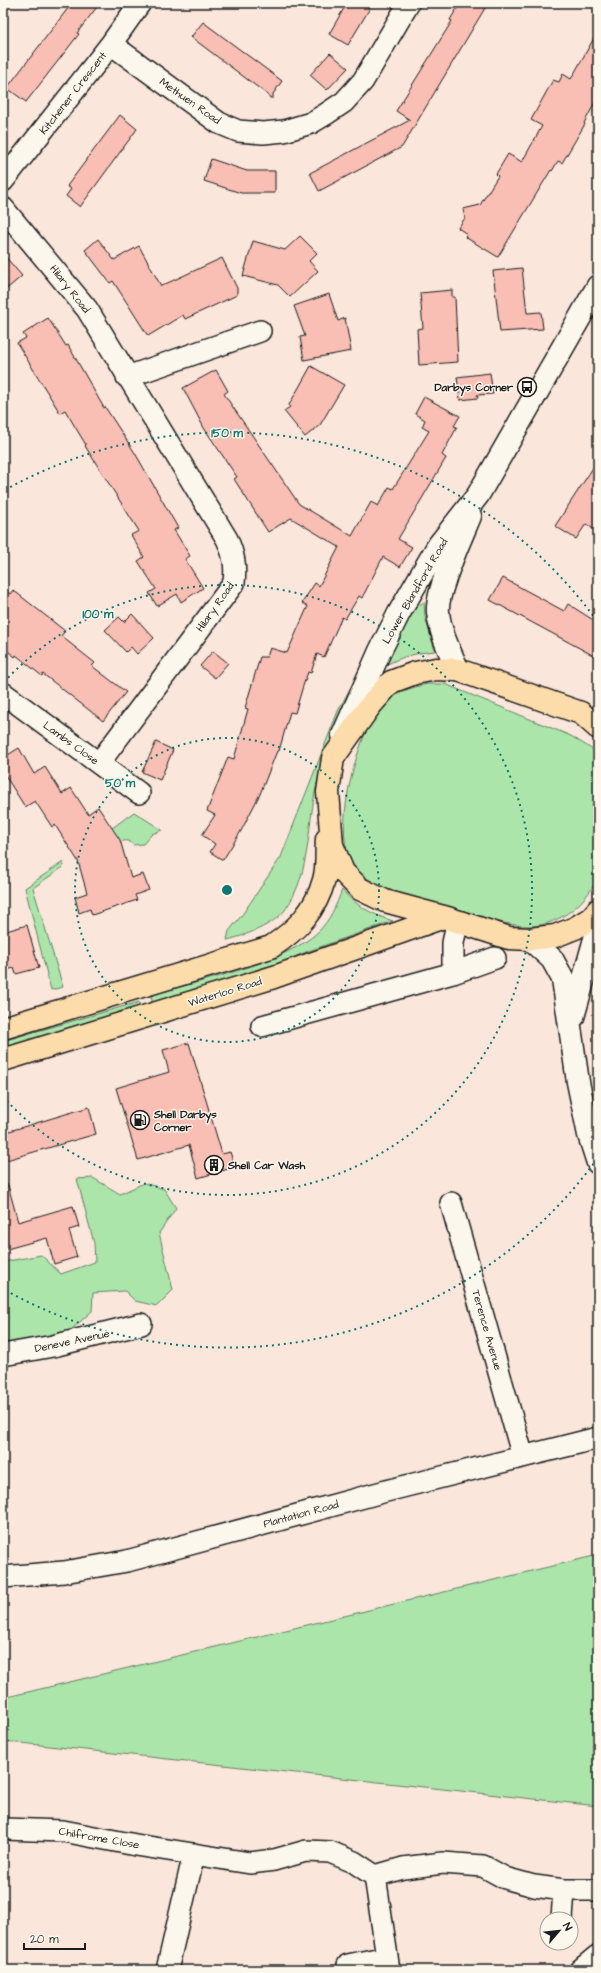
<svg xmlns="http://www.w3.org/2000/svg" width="601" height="1973" font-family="'Architects Daughter',sans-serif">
	<rect width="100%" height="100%" fill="#fae6db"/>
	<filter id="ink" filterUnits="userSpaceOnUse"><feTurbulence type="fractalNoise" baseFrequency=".025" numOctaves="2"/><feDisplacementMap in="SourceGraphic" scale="8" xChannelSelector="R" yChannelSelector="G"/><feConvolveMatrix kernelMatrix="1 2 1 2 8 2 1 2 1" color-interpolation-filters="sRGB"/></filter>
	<g filter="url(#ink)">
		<path fill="#abe5aa" stroke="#648063" d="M401,594C371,654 339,712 319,776C306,820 313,871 285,910C274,925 244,936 227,940L229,931L242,915L281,857L338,711Z
			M424,602L425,617L435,651C415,653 400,657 382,667C391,648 406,611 424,602Z
			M428,684H445L571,736L598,753C598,784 598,814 598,844C598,853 600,867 598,875C590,901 559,925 532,926C506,927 478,915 453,908C422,900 375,893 354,866C330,836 356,744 375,714C387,696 407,688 428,684Z
			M134,812L162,830L152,834L143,844L133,845C127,838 123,841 115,844L104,834Z
			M63,862V867L33,888L63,987L51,990L25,888Z
			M342,890C355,905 373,915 393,921L306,952L270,968L153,1006L151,995C196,982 285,963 318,932C330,920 336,906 342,890Z
			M139,1002L141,1012L3,1054V1041Z
			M93,1178L120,1194L144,1183L164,1189L176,1208L159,1233L173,1290L157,1306L135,1301L125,1291L93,1293L92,1311L70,1331L20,1342L3,1343V1262L41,1255L61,1274L95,1262L94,1243L77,1179Z
			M598,1555V1806L3,1741V1698Z"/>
		<path fill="#f9beb4" stroke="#1c1c1c" d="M72,3H100L77,33L79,34L26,102L7,88Z
			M347,3H361L370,8L348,45L329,34Z
			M460,3H488L402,147L319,191L310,173L410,120L396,111L452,21L450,20Z
			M203,22L282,81L273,94V98H270L268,95L191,37Z
			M598,31V97L584,123L585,124L562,163L558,161L552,171L551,170L498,257L465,237L467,234L458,228L465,218L463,209L480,205L498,176L496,174L508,154L522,162L542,126L531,120L553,80L559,82L563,74L571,79Z
			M330,53L348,68L327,90L310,75Z
			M120,115L137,129L80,207L66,196L71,189L67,186Z
			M211,159L247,171H275V193H241L204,181Z
			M300,236L317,253L309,261L318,271L290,297L278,285L243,276L253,241L285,250Z
			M98,239L114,260L139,246L161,286L222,258L237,288V295L185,319L183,315L148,336L113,281L110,283L85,250Z
			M3,254L22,276L3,292Z
			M522,268L527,313L541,312L543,329L500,332L493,271Z
			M452,290V297H455L458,362L419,365L417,329L423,328L420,293Z
			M329,294L338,321L345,318L351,351L304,360L300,337L305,336L294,306Z
			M48,318L66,346L68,345L104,408L105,407L135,453L178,528L174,530L190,556L185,559L203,588L181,602L177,594L157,606L149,593L156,589L138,561L144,557L131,535L139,531L85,446L86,445L65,410L60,413L17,343L26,338L23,334Z
			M311,366L344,385L320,425L305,437L284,411L290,407L289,405Z
			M216,370L228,391L224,394L299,504L352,536L371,502L378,506L389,487L393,489L429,431L422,427L425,420L415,414L424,397L460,416L454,426L457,427L442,455L446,458L398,539L412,547L400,567L383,557L362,598L359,596L345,619L342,617L324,657L317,654L311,673L308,672L303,686L295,713L290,712L279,751H277L260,794L241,831L223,860L210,852L215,844L202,835L215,815L207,811L228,757L234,759L248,709L245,708L260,657H267L270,648L287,653L308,606L302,603L315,583L319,586L339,547L291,518L268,532L234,479L237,477L204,428L183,388Z
			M490,373L493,394L477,395L478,398L460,400L457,377Z
			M598,460V532L586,524L576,539L555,526Z
			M503,578L564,611L568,604L598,623V658L490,600Z
			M3,588L10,594L13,590L65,631L61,636L95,663L92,666L126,692L103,721L43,674L42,676L16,655L15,657L3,647Z
			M132,614L154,638L137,654L131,647L126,652L105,630L119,617L124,622Z
			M213,651L228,663L215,678L200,666Z
			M156,742L173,750L160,780L142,772Z
			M19,748L34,774L45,767L62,794L71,788L88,814L98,807L120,840L131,878L143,874L149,890L135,895L137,900L92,915L90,909L79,913L75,897L87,893L78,861L55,825L52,827L35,801L25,807L3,772V758Z
			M27,925L39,968L16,974L14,968L3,971V932Z
			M189,1043L222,1154L230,1152L235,1167L198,1178L189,1145L138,1160L116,1088L169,1072L163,1050Z
			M89,1107L96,1134L3,1161V1133Z
			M3,1185H8L18,1222L73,1206L79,1227L69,1230L77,1257L54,1264L47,1238L3,1250Z"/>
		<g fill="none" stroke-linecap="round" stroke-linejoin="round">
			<g stroke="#1c1c1c" stroke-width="24">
				<path id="minor" d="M111,44L219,123L238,131L263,133L284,131L311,123L326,114L344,102L363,81L409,3
					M3,181L111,44L140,3
					M3,208L87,309L227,539C234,555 236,566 234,583L99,763
					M127,377L260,331
					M3,693L139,793
					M453,973V943L457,923
					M262,1026L453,973L495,958
					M451,1203L523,1457
					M3,1355L53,1346L141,1324
					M3,1577L64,1572L127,1561L386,1491L598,1438
					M4,1829L63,1831L136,1845L250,1863L274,1860L306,1851L330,1852L354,1862L375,1876L403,1868L443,1863L483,1866L505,1878L534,1886L564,1890H598
					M375,1876L389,1970
					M562,1919L564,1890
					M348,1965L387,1957
					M167,1970L194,1854"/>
			</g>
			<g stroke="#1c1c1c" stroke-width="25">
				<path id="tertiary" d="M581,1970L598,1956"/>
			</g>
			<g stroke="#1c1c1c" stroke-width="25">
				<path id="secondary" d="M458,670C450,652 440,633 438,612C436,591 461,538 470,516
					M343,735L380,651L399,613L438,546L478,495L598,286
					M530,939L552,959L563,979L578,1082L589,1135L598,1163
					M573,1017L598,928"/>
			</g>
			<g stroke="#1c1c1c" stroke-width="25">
				<path id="primary" d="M598,728L581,713L458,670L436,669L415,673L391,682L370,706L333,758L328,792L332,845L343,872L360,889L385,901L444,917L509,938L530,939L555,936L575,928L590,919L598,910
					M3,1028L271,947C297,930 316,910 324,880C328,867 326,852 327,839
					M3,1060L274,977L444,917"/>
			</g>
			<use href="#minor" stroke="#fbf7ec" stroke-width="21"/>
			<use href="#tertiary" stroke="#fbf7ec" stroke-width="22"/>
			<use href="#secondary" stroke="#fbf7ec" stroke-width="22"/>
			<use href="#primary" stroke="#fddcac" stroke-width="22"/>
		</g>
	</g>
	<g fill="none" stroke="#0f766e" stroke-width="2" stroke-dasharray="2 4">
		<circle cx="227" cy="890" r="152"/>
		<path d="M4 682A305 305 0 1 1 4 1098"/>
		<path d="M597 1159A457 457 0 0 1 5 1290M5 490A457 457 0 0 1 597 621"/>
	</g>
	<defs>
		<g id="bus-ring" transform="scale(1)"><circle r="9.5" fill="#fbf7ec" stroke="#1c1c1c" stroke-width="1.5"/><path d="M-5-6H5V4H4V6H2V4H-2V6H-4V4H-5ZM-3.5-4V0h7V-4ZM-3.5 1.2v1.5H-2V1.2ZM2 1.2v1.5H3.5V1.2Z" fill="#1c1c1c"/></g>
		<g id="fuel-ring" transform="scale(1)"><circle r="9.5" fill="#fbf7ec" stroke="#1c1c1c" stroke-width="1.5"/><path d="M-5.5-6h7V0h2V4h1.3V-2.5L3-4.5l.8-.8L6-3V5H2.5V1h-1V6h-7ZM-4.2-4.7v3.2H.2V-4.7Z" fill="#1c1c1c"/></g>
		<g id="building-ring" transform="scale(1)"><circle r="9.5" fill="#fbf7ec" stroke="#1c1c1c" stroke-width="1.5"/><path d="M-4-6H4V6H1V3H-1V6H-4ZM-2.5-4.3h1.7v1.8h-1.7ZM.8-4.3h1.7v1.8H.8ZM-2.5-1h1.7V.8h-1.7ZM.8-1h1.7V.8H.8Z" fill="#1c1c1c"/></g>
	</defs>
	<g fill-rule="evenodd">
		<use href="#bus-ring" x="527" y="387"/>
		<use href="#fuel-ring" x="140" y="1120"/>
		<use href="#building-ring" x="214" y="1165"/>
	</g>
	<g text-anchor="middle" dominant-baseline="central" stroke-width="3" stroke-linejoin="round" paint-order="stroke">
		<g font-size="11" fill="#1c1c1c" stroke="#fbf7ec">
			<text transform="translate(73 93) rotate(-52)">Kitchener Crescent</text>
			<text transform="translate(190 101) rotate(35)">Methuen Road</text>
			<text transform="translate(70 289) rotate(52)">Hilary Road</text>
			<text transform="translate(415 591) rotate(-60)">Lower Blandford Road</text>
			<text transform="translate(215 607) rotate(-55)">Hilary Road</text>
			<text transform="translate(71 743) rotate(36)">Lambs Close</text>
			<text transform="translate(225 992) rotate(-17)">Waterloo Road</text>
			<text transform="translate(487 1330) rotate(74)">Terence Avenue</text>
			<text transform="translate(72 1341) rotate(-12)">Deneve Avenue</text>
			<text transform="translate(301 1514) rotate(-15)">Plantation Road</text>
			<text transform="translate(99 1838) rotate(10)">Chilfrome Close</text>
		</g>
		<g font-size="11" font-weight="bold" fill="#1c1c1c" stroke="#fbf7ec" text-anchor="start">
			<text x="513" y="387" text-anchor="end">Darbys Corner</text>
			<text x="154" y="1114">Shell Darbys<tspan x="154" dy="13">Corner</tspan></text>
			<text x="228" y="1165">Shell Car Wash</text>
		</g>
	</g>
	<circle cx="227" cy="890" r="6" fill="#0f766e" stroke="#fbf7ec" stroke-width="2"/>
	<g font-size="12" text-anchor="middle" font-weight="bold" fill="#0f766e" stroke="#fbf7ec" stroke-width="3" stroke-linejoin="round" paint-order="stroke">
		<text x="227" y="437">150 m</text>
		<text x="98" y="618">100 m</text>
		<text x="120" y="787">50 m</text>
	</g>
	<rect width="601" height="1973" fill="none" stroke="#fbf7ec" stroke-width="16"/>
	<rect x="8" y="8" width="585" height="1957" fill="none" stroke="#1c1c1c" stroke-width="1.5" filter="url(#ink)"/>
	<g transform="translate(559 1931) rotate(62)"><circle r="19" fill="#fbf7ec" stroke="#a29f99"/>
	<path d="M0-3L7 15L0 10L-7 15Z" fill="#1c1c1c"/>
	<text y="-6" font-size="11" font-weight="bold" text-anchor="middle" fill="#1c1c1c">N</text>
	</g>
	<path d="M24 1943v6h61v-6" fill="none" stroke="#1c1c1c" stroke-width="2"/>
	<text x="30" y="1943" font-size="12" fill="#1c1c1c" stroke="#fbf7ec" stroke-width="3" paint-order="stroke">20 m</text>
</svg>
